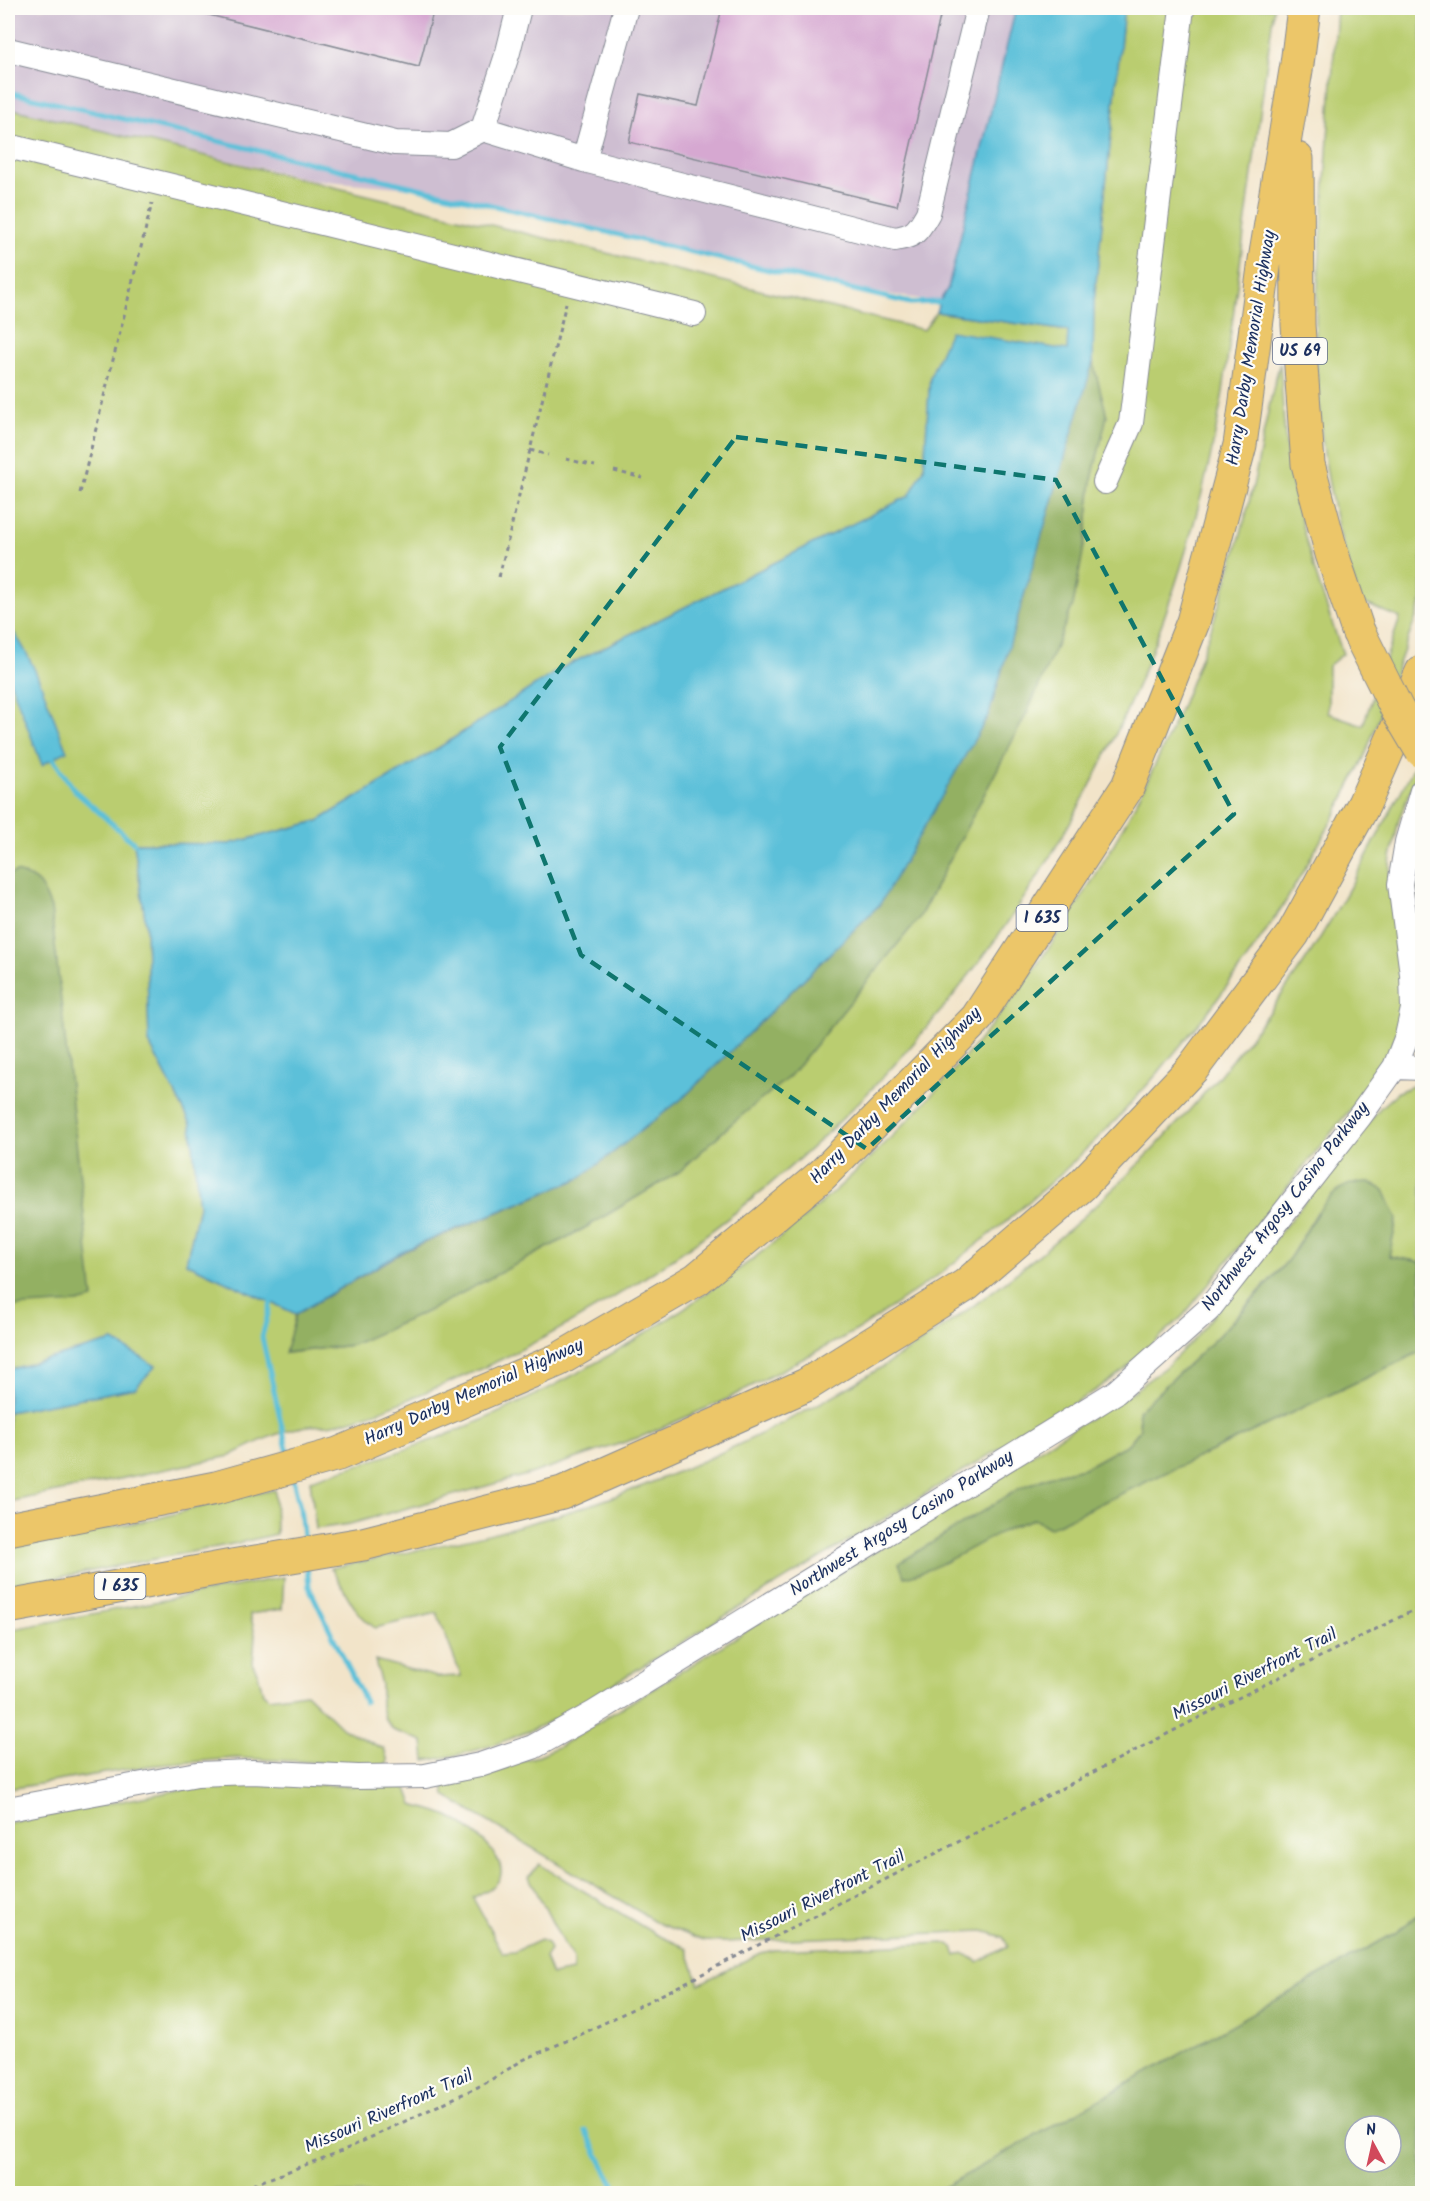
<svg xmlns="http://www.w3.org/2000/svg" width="1430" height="2201" font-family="Kalam,sans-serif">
	<rect width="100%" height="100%" fill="#fdfcf7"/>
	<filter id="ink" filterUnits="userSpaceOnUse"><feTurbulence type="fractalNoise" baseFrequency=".0167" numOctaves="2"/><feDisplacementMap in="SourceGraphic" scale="12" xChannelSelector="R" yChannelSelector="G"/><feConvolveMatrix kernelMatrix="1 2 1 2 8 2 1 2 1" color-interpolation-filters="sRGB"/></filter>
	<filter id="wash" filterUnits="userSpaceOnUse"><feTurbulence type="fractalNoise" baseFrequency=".008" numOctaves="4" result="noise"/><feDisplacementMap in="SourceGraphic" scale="24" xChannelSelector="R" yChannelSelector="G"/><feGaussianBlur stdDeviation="1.35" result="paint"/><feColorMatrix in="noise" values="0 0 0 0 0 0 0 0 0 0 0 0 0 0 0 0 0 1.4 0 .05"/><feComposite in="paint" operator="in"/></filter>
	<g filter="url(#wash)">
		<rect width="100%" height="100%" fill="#f2e4c9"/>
		<path fill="#cebed1" d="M8,8H1016L948,288L939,302L854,289L422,189L312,180L8,108Z"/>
		<path fill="#bacd70" stroke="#6a7e67" stroke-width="1.5" d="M1124,8H1274L1223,392C1153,808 885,1170 506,1357C478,1371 449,1382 421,1394C404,1401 387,1409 370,1414C358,1418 345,1422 333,1424C323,1426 312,1425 302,1427C277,1432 253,1444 230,1456L8,1502V1412L135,1388L113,1341L8,1370V108L924,330L936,312L1069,331L1067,350L950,332L930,377L924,469L909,496L562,668L440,747L318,821L229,844L134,843L146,925L149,1043L191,1124L199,1206L186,1263L296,1314L286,1353L352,1345L507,1268L583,1229L679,1172L730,1125L919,918L1001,761L1079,566L1086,536L1092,479L1106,416L1093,362L1094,302Z
			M1337,8H1422V601L1364,758L1333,819L1286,901L1247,959L1207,1013L1157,1074L1117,1119L1067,1168L1002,1225L937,1276L861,1328L725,1400L643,1436L530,1474L350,1524L316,1529L310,1480C367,1462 425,1445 480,1421C818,1272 1090,978 1211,629C1227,582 1242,534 1253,486C1262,445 1268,403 1280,363C1283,398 1283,434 1289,468C1301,532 1321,593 1343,654L1328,666V713L1363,725L1400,618L1361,602C1327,510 1314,409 1316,312Z
			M1415,765L1422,766L1417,773L1399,819L1390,862V885L1405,981L1400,1030L1382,1066L1361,1096L1183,1316L1124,1370L1096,1390L559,1717C512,1740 477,1753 425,1761L423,1741L393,1730L384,1718L381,1707V1685L375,1660L437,1677L461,1676L437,1613L375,1628C351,1610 347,1592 331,1568C437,1547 544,1525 645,1485C907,1382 1131,1212 1292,980C1340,912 1376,838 1415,765Z
			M1422,847V932C1418,903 1416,876 1422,847Z
			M1422,1082V1268L1421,1262L1389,1256L1397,1219L1318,1211L1289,1259L1209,1346L1128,1444L1084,1468L1056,1474L904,1577C944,1568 974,1541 1011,1526C1018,1523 1026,1521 1034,1519L1049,1528L1422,1351V1912L1395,1933L934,2193L8,2194V1823L210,1784L238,1782L407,1788L413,1805C424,1809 437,1811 448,1816C465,1824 511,1857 499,1880C494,1889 481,1892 473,1898L503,1953L514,1952L540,1940L547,1943L550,1950L545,1958L552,1975L573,1971C575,1960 572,1953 564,1945L529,1877L539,1864L655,1934L687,1948L699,1984L761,1953L774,1950L944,1943L953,1947L956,1956L964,1953L978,1962L1008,1946L1003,1937L983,1931L724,1942L704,1941L660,1924L445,1796L444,1782L535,1757L560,1746L1134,1391L1169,1364L1196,1337L1381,1107L1398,1092Z
			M275,1490L276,1534L238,1543L8,1587V1547L155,1519L236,1497Z
			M284,1577L282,1609L250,1614L255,1634L253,1664L258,1674L263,1693L269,1698L306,1693L342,1728L384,1749L388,1761L384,1766L236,1758L148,1766L8,1789V1630Z"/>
		<path fill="#93b062" stroke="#577060" stroke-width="1.5" fill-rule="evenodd" d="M1093,362L1107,416L1092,479L1086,536L1073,605L1057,644L1027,713L919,918L790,1076L730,1125L679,1172L583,1229L426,1312L352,1345L285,1353L296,1314L405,1251L580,1178L684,1097L880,904L1079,404Z
			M16,872C40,879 42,886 51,908L93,1299L78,1303L8,1307V875Z
			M1369,1182L1384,1190L1397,1219L1389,1256L1421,1262L1422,1351L1049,1528L1034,1519C988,1532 951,1567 904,1577L899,1563L1020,1488L1056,1474L1084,1468L1128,1444L1140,1430L1138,1411C1190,1363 1243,1315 1288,1260C1305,1239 1313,1211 1335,1193C1345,1184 1355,1182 1369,1182Z
			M1422,1912V2193H934L1395,1933ZM1355,2126H1391V2162H1355Z"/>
		<path fill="#5bc0d9" stroke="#3b789c" stroke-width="1.5" d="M1016,8H1124L1094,302L1093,362L989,714L880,904L684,1097L580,1178L405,1250L296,1314L186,1263L199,1206L191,1124L149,1043L146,925L134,843L229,844L318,821L440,747L562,668L909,496L924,469L930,377L950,331L1067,350L1068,331L936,312L939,302L948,288Z
			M8,625C35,657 50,711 67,751L42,765L8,676Z
			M113,1341L156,1366L135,1388L8,1412V1370Z"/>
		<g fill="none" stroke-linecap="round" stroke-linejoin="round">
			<path stroke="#5bc0d9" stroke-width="5" d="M8,92L910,303L939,302
				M50,754L75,791L134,843
				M271,1302L262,1337L289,1458
				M293,1479L300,1508L304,1544
				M307,1565L309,1587L365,1702
				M586,2131L618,2194"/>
		</g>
		<g id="blocks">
			<path fill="#d6a8d1" d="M202,8H434L419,67L201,13Z
				M722,8H942L897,206L629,142L640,94L698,106Z"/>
		</g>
	</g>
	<g filter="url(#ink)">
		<use href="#blocks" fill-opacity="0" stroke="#868a94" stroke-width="1.5"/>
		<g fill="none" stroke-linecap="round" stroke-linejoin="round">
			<g stroke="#868a94" stroke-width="26">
				<path id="minor" d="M8,50L395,143L451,145L483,129L508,52L519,8
					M483,129L584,160L895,239C916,236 918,230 928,213L978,8
					M8,146L694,314
					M584,160L626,8
					M1105,482L1131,423L1182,8
					M1395,1067L1422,1068
					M8,1809L197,1774L252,1772L358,1777L425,1776L480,1765L533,1747L594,1713L1116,1392L1208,1310L1360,1116L1395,1067L1407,1036L1413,1009L1412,974L1400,884L1407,842L1422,791"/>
			</g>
			<g stroke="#868a94" stroke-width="35">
				<path id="highway" d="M1297,159L1298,325L1308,464L1332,554L1358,631
					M8,1529L216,1488L338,1454L558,1360L697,1279L822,1175L977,1018L1128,786L1193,622L1240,445L1265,260L1297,64L1304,8
					M8,1607L232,1566L363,1544L562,1493L806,1385L966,1285L1082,1185L1192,1069L1293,934L1364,804L1422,672"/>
			</g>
			<path stroke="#868a94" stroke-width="3" stroke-dasharray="4.5 4.5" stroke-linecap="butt" d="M530,450L548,455
				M566,459L595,466
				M614,471L643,478
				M80,493L152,203
				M499,577L566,303
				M228,2194L342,2151L484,2084L523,2060L582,2034L675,1988L1204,1715L1422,1606"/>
			<use href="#minor" stroke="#fff" stroke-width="24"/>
			<use href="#highway" stroke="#ecc669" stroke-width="33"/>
			<g stroke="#868a94" stroke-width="35" stroke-linecap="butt">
				<path id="highway-bridge" d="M1358,631L1397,709L1422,751"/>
			</g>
			<use href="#highway-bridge" stroke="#ecc669" stroke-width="33"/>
		</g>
	</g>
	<path fill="none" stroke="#0f766e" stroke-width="4.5" stroke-dasharray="12 8" stroke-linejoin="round" d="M736,437L1056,480L1234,814L867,1149L581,955L500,747Z"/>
	<g text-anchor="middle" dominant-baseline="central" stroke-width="4.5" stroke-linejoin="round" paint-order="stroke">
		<g fill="#fdfcf7" stroke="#5f6c8c" stroke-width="1.5">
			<rect x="1273" y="338" width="54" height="26" rx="4.5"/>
			<rect x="1016.5" y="905" width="51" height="26" rx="4.5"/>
			<rect x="94.5" y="1573" width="51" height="26" rx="4.5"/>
		</g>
		<g font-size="16" font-weight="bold" fill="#1b2f5e">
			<text x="1300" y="351">US 69</text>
			<text x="1042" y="918">I 635</text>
			<text x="120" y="1586">I 635</text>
		</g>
		<g font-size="18" fill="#1b2f5e" stroke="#fdfcf7">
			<text transform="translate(1252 348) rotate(-81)">Harry Darby Memorial Highway</text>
			<text transform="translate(896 1096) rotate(-46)">Harry Darby Memorial Highway</text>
			<text transform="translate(1286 1207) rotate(-52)">Northwest Argosy Casino Parkway</text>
			<text transform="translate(474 1393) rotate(-24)">Harry Darby Memorial Highway</text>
			<text transform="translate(902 1524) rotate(-32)">Northwest Argosy Casino Parkway</text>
			<text transform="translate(1255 1675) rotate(-27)">Missouri Riverfront Trail</text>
			<text transform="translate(823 1897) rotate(-27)">Missouri Riverfront Trail</text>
			<text transform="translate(389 2112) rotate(-24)">Missouri Riverfront Trail</text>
		</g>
	</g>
	<rect width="1430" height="2201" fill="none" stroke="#fdfcf7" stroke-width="30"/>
	<g transform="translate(1373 2144) rotate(352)"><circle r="28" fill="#fdfcf7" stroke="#a3aaba" stroke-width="1.5"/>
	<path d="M0-4.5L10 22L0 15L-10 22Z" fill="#d1495b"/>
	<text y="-9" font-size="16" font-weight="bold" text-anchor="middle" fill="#1b2f5e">N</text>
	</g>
</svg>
